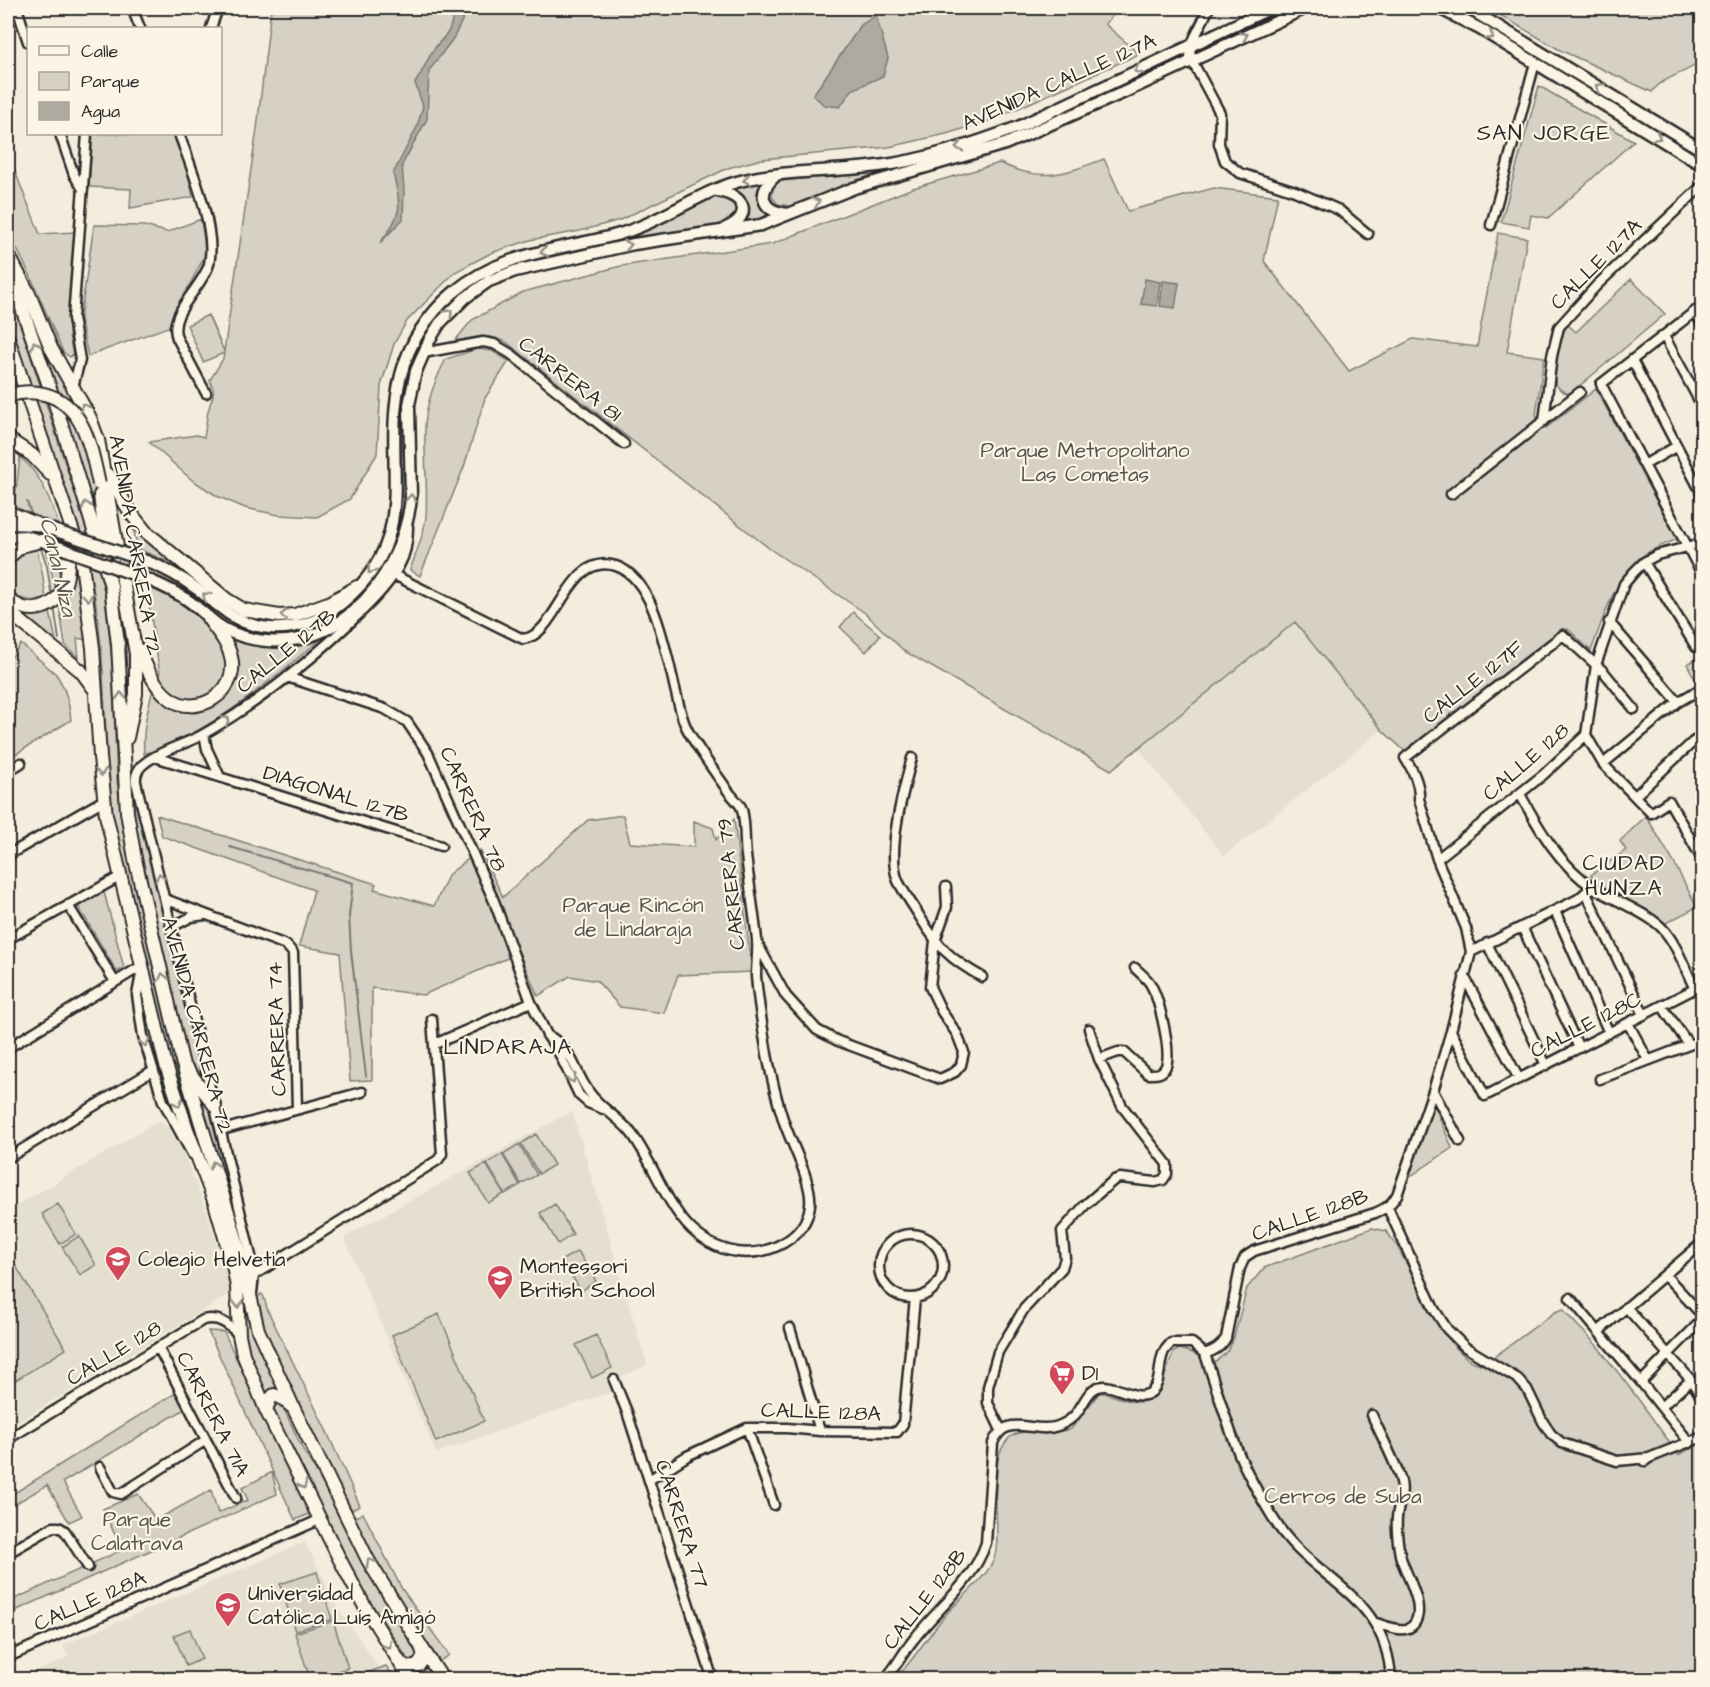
<svg xmlns="http://www.w3.org/2000/svg" width="1710" height="1687" font-family="'Architects Daughter',sans-serif">
	<rect width="100%" height="100%" fill="#f4edde"/>
	<filter id="ink" filterUnits="userSpaceOnUse"><feTurbulence type="fractalNoise" baseFrequency=".0167" numOctaves="2"/><feDisplacementMap in="SourceGraphic" scale="12" xChannelSelector="R" yChannelSelector="G"/><feConvolveMatrix kernelMatrix="1 2 1 2 8 2 1 2 1" color-interpolation-filters="sRGB"/></filter>
	<g filter="url(#ink)">
		<path fill="#e5dfd0" d="M1296,622L1382,730L1224,856L1138,748Z
			M572,1111L647,1365L608,1383L611,1392L436,1453L344,1237Z
			M160,1122L169,1128L179,1143L204,1204L226,1269L230,1294L8,1428V1211L150,1126Z
			M305,1542L340,1611L379,1668L350,1680L20,1679L68,1657L63,1645Z"/>
		<path fill="#d6d1c4" stroke="#807e78" stroke-width="1.5" d="M271,8H1120L1105,24L1139,54L992,120L946,134L889,147L762,159L728,168L620,220L580,231L530,240L491,253L455,272L407,321L394,344L381,386L377,454L350,499L317,517L279,515L245,508L217,496L192,480L149,442L196,435L204,437C206,428 206,417 209,408C213,393 216,396 210,380L223,359L224,353L203,362L187,325L208,315L224,351L257,129Z
			M1488,8H1702V61C1687,73 1662,77 1652,92L1560,50Z
			M1499,34L1554,65L1702,155V159Z
			M1539,86L1634,141L1548,218L1531,215L1529,227L1501,222Z
			M92,134H174L187,168L193,197L130,208L131,189L89,187Z
			M1004,139L877,174L789,206L778,204L772,197L773,187L780,181L876,172Z
			M8,154L40,234L75,232L69,312V336L73,354L70,357L63,352L30,275L8,231Z
			M1104,159L1128,211L1214,188L1278,196L1264,261L1349,371L1413,339L1477,347L1498,233L1527,238L1507,352L1544,357L1536,415L1546,428L1596,389L1677,539C1667,544 1652,548 1643,556C1614,578 1603,619 1591,651L1568,629L1410,756L1382,730L1295,622L1111,770L904,651L865,613L770,549L506,342C486,333 475,337 454,342L472,320L523,292L621,266L772,244L913,188L1000,163C1042,183 1064,174 1104,159Z
			M765,181L773,216L741,223L740,195L731,189Z
			M717,196L730,197L737,207L735,218L724,225C674,232 625,240 576,251C531,261 492,268 456,300C424,328 403,372 401,416C400,449 410,482 403,515C390,586 323,651 248,633C220,626 200,600 176,586C166,580 154,575 143,571L142,566C155,570 167,576 179,583C206,600 227,626 260,631C290,637 312,630 336,613C378,585 402,537 403,486C403,462 398,438 399,414C400,380 413,344 435,318C480,264 532,259 596,244C607,242 620,240 631,236C660,226 689,209 717,196Z
			M201,219L206,253L168,327L88,356L80,319L94,225L144,226L167,232Z
			M1631,279L1665,314L1570,394C1539,387 1559,343 1567,324L1576,332Z
			M8,286L98,565L105,596L112,660L117,780L121,814L163,1003L210,1175L191,1125L171,1061L112,815C103,743 107,669 95,598C92,581 88,564 84,548L8,318Z
			M25,309H29L51,363L79,410L80,432L94,484L98,525L72,445L59,394Z
			M477,349L492,351L509,361L485,398L464,467L420,576L410,570C416,553 424,535 426,517C428,488 424,458 425,429C425,405 435,380 446,359Z
			M20,457C43,477 49,498 59,525L14,508Z
			M102,484L129,636L131,671L127,707C125,632 113,558 102,484Z
			M132,524L143,537L174,564L138,549Z
			M37,549L42,571L46,599C32,602 11,601 8,584C7,579 8,573 8,569L23,552Z
			M46,549L62,554L60,580L56,591Z
			M75,563L86,640L77,638L79,658L65,645L59,604L70,585Z
			M146,584C163,588 175,599 189,610C203,621 222,637 226,657C232,689 196,714 169,692C166,690 163,685 161,681Z
			M15,610L35,615L50,612L56,641Z
			M853,612L880,635L866,652L840,627Z
			M228,636C264,650 284,648 321,639C266,684 213,732 144,754C142,731 147,712 153,689L171,704L225,694Z
			M21,644L56,674C66,689 69,703 71,720L8,759V662Z
			M1702,656V692L1687,664Z
			M129,767L132,768L133,779L207,1089L187,1061L137,833Z
			M157,815L376,884L374,889L434,906L449,874L480,850L503,897L588,820L623,815L630,843L694,847V821L713,828L716,840L734,819L752,972L678,975L664,1013L620,1007L597,981L570,976L538,996L519,953L423,995L372,988V1080L350,1081L340,953L299,946L314,890L162,836Z
			M1646,816L1673,861L1697,907L1664,924L1595,883L1591,875L1626,850L1620,841Z
			M104,892L124,968L117,972L78,906Z
			M141,996L162,1074V1081L145,1029Z
			M200,1091L213,1107L237,1212L195,1092Z
			M1434,1104L1452,1148L1405,1180Z
			M536,1134L554,1165L539,1174L521,1144Z
			M519,1144L537,1175L521,1184L503,1154Z
			M502,1154L520,1185L505,1194L487,1164Z
			M486,1164L504,1194L488,1203L470,1173Z
			M58,1204L76,1234L60,1244L42,1214Z
			M555,1204L573,1234L558,1244L540,1213Z
			M1372,1228L1386,1231L1397,1246L1439,1325L1454,1346L1469,1360L1483,1365L1555,1312L1563,1309C1573,1323 1587,1333 1598,1347C1626,1382 1653,1418 1678,1455L1702,1443V1679L894,1680C915,1659 929,1633 949,1611C961,1598 988,1576 994,1559C1004,1527 983,1464 1009,1438C1022,1426 1054,1435 1071,1429L1099,1393H1104C1115,1396 1131,1403 1141,1402C1161,1401 1166,1367 1174,1352L1179,1349C1193,1351 1202,1359 1216,1361L1228,1351L1234,1337L1247,1288L1264,1268Z
			M79,1236L96,1265L80,1275L62,1247Z
			M578,1251L596,1281L581,1291L562,1260Z
			M8,1253L66,1349L8,1385Z
			M241,1286L256,1342L278,1389H274L267,1394L250,1354L243,1327Z
			M261,1294L263,1295L268,1311L327,1432L360,1506L349,1511L266,1336L255,1300Z
			M439,1314L484,1421L436,1442L392,1335Z
			M208,1331L224,1332L309,1514L295,1520Z
			M596,1335L612,1368L592,1378L576,1345Z
			M177,1392L185,1409L63,1482L82,1516L69,1522L47,1485L8,1508V1497Z
			M278,1404L281,1405L284,1409L303,1450L337,1507L360,1555L417,1655L418,1658L414,1662L409,1661L362,1589L273,1409Z
			M272,1472L277,1494L8,1614V1602L122,1550L103,1509L138,1494L156,1520L211,1490L218,1513L248,1500L242,1488Z
			M363,1513L402,1589L449,1655L437,1663L388,1586L353,1518Z
			M317,1572L332,1619L295,1631L280,1584Z
			M333,1621L348,1668L310,1679L295,1633Z
			M190,1629L202,1659L186,1666L174,1635Z
			M386,1666L396,1679H350Z"/>
		<path fill="#afaaa0" stroke="#7a7771" stroke-width="1.5" d="M447,8H468L454,37L429,71L427,119L402,165L404,190L403,219L380,243C401,215 403,208 393,174L417,127L423,106L415,83C423,72 427,59 434,49C445,34 449,37 453,16Z
			M876,15L888,58L883,76L852,90L840,107L824,105L813,95L861,25Z
			M1145,279L1160,282L1157,306L1141,304Z
			M1163,281L1179,283L1175,308L1160,306Z"/>
		<g fill="none" stroke-linecap="round" stroke-linejoin="round">
			<path stroke="#7a7771" stroke-width="2" d="M27,502L32,516
				M40,545L47,566L52,598
				M54,606L59,639
				M230,847L353,883L349,915L351,951L366,1076"/>
			<g stroke="#2b2b2b" stroke-width="13">
				<path id="minor" d="M17,8L28,42
					M132,8L140,28
					M1209,8L1191,45L1190,57L1220,113L1219,144L1225,161L1240,173L1295,191L1339,210L1368,234
					M211,28L218,8
					M60,134L74,175L83,189
					M179,134C191,167 217,229 209,264C203,287 167,313 177,338L206,393
					M1491,225L1535,63
					M1702,306L1601,384L1702,574
					M1695,312L1702,324
					M1664,336L1702,406
					M423,353L483,342L494,344L511,354L624,444
					M1632,360L1702,494
					M73,387L80,360L73,318L87,134
					M1544,421L1552,356L1559,327L1597,285L1702,186
					M1644,465L1677,446
					M1451,494L1580,392
					M1644,562L1696,647
					M394,575L523,639C559,635 567,551 616,566C662,581 669,681 684,722C690,739 715,772 726,788C730,795 738,801 741,807C746,818 744,843 746,855C749,883 754,912 757,940C758,952 756,964 756,976C758,1002 763,1029 767,1054C771,1075 776,1098 783,1119C790,1142 813,1182 810,1205C806,1239 768,1256 737,1252C674,1242 664,1178 632,1134C620,1118 601,1109 589,1092C573,1070 574,1049 547,1035
					M1609,622L1678,702
					M287,677L385,709L407,722L428,753L494,901L531,1002L547,1035L558,1051L579,1095L588,1103L603,1109
					M204,734L207,749L220,777
					M1586,735L1603,764L1651,813L1669,801L1702,859
					M155,757L441,846
					M912,758C904,787 886,852 898,881C904,893 913,905 920,917C939,948 950,959 982,977
					M1603,764L1678,702L1697,691L1702,697
					M8,771L21,763
					M1520,794C1539,829 1560,866 1594,888C1612,899 1649,914 1662,928C1677,944 1685,969 1695,989
					M1635,796L1693,742L1702,736
					M8,855L104,800
					M1437,859L1543,775L1586,735L1596,665L1624,584L1634,572L1644,562L1657,555L1702,543
					M1586,893L1644,1015
					M165,899L286,945L293,953L297,1109
					M68,905L115,982
					M1555,911L1609,1033
					M172,927L191,917L205,915
					M1522,927L1579,1048
					M8,939L121,876
					M757,943L786,996L817,1030L838,1041L940,1079L955,1072L961,1065L964,1052L957,1034L942,1012L930,987L935,941L947,907L946,887
					M1487,943L1546,1065
					M1471,952L1466,928L1437,859L1419,799C1420,785 1413,770 1405,758L1563,635L1604,672L1634,709
					M142,969L137,995L143,1036L163,1101L192,1154
					M1464,976L1519,1079
					M1662,1006L1689,1045
					M1628,1023L1648,1060
					M1451,1031L1485,1096L1702,985
					M435,1044L531,1002
					M8,1048L143,965
					M1099,1059L1118,1052H1124L1148,1074C1155,1074 1161,1075 1165,1068C1173,1055 1159,999 1151,985C1148,979 1140,973 1135,968
					M1600,1079L1702,1040
					M1433,1091L1460,1141
					M222,1130L362,1092
					M8,1158L152,1071
					M1388,1208L1434,1309L1447,1329L1465,1347L1518,1379L1527,1389L1543,1422L1551,1434L1562,1443L1617,1461L1649,1458
					M879 1266a32 32 0 1 1 64 0a32 32 0 1 1-64 0Z
					M254,1275L438,1160L442,1154L432,1019
					M1665,1275L1702,1315
					M252,1293L254,1275L251,1256L136,782C135,774 138,768 145,763C161,750 184,745 202,735C258,703 312,660 358,615C373,601 389,585 399,566C406,554 408,541 408,527
					M1570,1298L1641,1382L1690,1443
					M1626,1307L1691,1380L1702,1398
					M790,1328L820,1431
					M1599,1331L1702,1243
					M158,1347L236,1498
					M1205,1354C1215,1350 1221,1347 1226,1338L1240,1268L1245,1257L1254,1251L1375,1213C1385,1209 1391,1205 1397,1195L1433,1091L1451,1031L1471,952L1578,899L1592,887
					M1205,1354C1216,1387 1226,1421 1239,1454C1248,1476 1261,1498 1273,1518C1311,1582 1387,1591 1391,1680
					M614,1380L627,1412L713,1680
					M1641,1382L1702,1320
					M1661,1407L1691,1380
					M1372,1415C1381,1436 1393,1457 1400,1478C1405,1492 1398,1504 1397,1518C1396,1530 1398,1544 1400,1555C1405,1574 1427,1607 1414,1624C1406,1635 1387,1626 1376,1623
					M747,1428L774,1505
					M1001,1430L988,1403V1387L998,1352L1024,1309L1062,1268L1065,1258L1062,1231L1085,1205L1114,1180L1120,1178L1155,1182L1163,1180L1167,1174V1164L1122,1106L1099,1059L1089,1029
					M8,1439L203,1320C219,1316 228,1324 239,1335
					M1645,1461L1649,1458L1702,1437
					M100,1467L113,1492L121,1494L206,1440
					M649,1480L687,1456L747,1428H787L820,1431L897,1432L903,1424L915,1298
					M8,1553L53,1527H59L65,1531L88,1567
					M8,1657L319,1520
					M884,1680C896,1668 903,1652 914,1639C939,1607 973,1582 986,1543L993,1443C1006,1411 1034,1435 1058,1426C1063,1424 1070,1420 1074,1416C1084,1406 1088,1385 1105,1386C1119,1387 1137,1401 1150,1393C1162,1384 1158,1366 1163,1354C1164,1350 1168,1347 1171,1343H1192L1205,1354"/>
			</g>
			<g stroke="#2b2b2b" stroke-width="15">
				<path id="major" d="M1439,8L1480,29L1702,165
					M1468,8L1702,150
					M775,176C755,195 763,212 789,214
					M717,191C743,194 755,215 726,228
					M8,524L35,525
					M8,537L26,536L42,541
					M146,561C164,568 181,577 197,589C213,601 230,618 250,624C278,633 309,627 333,610C429,539 378,467 401,375C409,343 428,314 453,293C499,253 559,250 616,235C661,223 701,190 744,180C786,170 834,172 878,166C921,161 977,143 1018,127L1271,8
					M149,580C163,586 176,592 189,601C204,612 215,626 233,633C325,669 402,584 411,498L409,405L416,371L430,339L440,323L465,298L489,281L515,271L634,244L761,225L854,188L1005,144L1127,91L1306,8"/>
			</g>
			<g stroke="#2b2b2b" stroke-width="16">
				<path id="highway" d="M8,254L29,294L51,348L90,418L98,440L136,654V694L127,738
					M8,268L54,400L111,586L118,644L127,812L135,859L182,1061L240,1252L258,1330L294,1409L368,1560L422,1648L443,1680
					M8,338L81,556L93,648L100,757L106,815L165,1062L188,1132L215,1203L233,1265L237,1287L239,1335L243,1354L266,1410L340,1560L365,1607L411,1680
					M8,439L32,455L50,474
					M109,475L130,512L145,531L226,599L244,610L279,616L295,615L331,602L357,587
					M100,495L107,552
					M8,512L41,526
					M8,558L21,546L42,541
					M8,599C30,618 59,609 66,580C69,568 68,554 69,542
					M8,611L81,671L95,690
					M139,650C146,666 154,686 168,697C196,720 240,692 231,657C228,642 216,630 208,618
					M187,1069L215,1106
					M266,1410L270,1399L274,1395L282,1398L291,1406
					M400,1663L411,1668L419,1665L424,1656L422,1649"/>
			</g>
			<use href="#minor" stroke="#fcf5e5" stroke-width="8"/>
			<use href="#major" stroke="#fcf5e5" stroke-width="10"/>
			<use href="#highway" stroke="#fcf5e5" stroke-width="12"/>
			<g stroke="#2b2b2b" stroke-width="15" stroke-linecap="butt">
				<path id="major-bridge" d="M41,526L146,561
					M42,541L149,580"/>
			</g>
			<g stroke="#2b2b2b" stroke-width="16" stroke-linecap="butt">
				<path id="highway-bridge" d="M8,396C19,392 32,391 44,394C85,404 91,449 99,484"/>
			</g>
			<use href="#major-bridge" stroke="#fcf5e5" stroke-width="10"/>
			<use href="#highway-bridge" stroke="#fcf5e5" stroke-width="12"/>
		</g>
		<defs><path id="oneway-chevron" d="M-2-3.5L2.5 0L-2 3.5" fill="none" stroke-width="1.6" stroke-linecap="round" stroke-linejoin="round" transform="scale(1.5)"/></defs>
		<g stroke="#949088">
			<use href="#oneway-chevron" transform="translate(1244 36) rotate(-25)"/>
			<use href="#oneway-chevron" transform="translate(1490 36) rotate(31)"/>
			<use href="#oneway-chevron" transform="translate(1138 70) rotate(155)"/>
			<use href="#oneway-chevron" transform="translate(1599 87) rotate(-148)"/>
			<use href="#oneway-chevron" transform="translate(1657 137) rotate(31)"/>
			<use href="#oneway-chevron" transform="translate(959 147) rotate(165)"/>
			<use href="#oneway-chevron" transform="translate(747 180) rotate(168)"/>
			<use href="#oneway-chevron" transform="translate(816 202) rotate(-23)"/>
			<use href="#oneway-chevron" transform="translate(628 245) rotate(-12)"/>
			<use href="#oneway-chevron" transform="translate(544 252) rotate(167)"/>
			<use href="#oneway-chevron" transform="translate(449 313) rotate(-47)"/>
			<use href="#oneway-chevron" transform="translate(35 345) rotate(-109)"/>
			<use href="#oneway-chevron" transform="translate(84 407) rotate(-119)"/>
			<use href="#oneway-chevron" transform="translate(411 498) rotate(-87)"/>
			<use href="#oneway-chevron" transform="translate(86 505) rotate(-107)"/>
			<use href="#oneway-chevron" transform="translate(371 570) rotate(126)"/>
			<use href="#oneway-chevron" transform="translate(206 596) rotate(-141)"/>
			<use href="#oneway-chevron" transform="translate(88 597) rotate(84)"/>
			<use href="#oneway-chevron" transform="translate(284 615) rotate(179)"/>
			<use href="#oneway-chevron" transform="translate(121 696) rotate(-93)"/>
			<use href="#oneway-chevron" transform="translate(226 720) rotate(-33)"/>
			<use href="#oneway-chevron" transform="translate(101 772) rotate(85)"/>
			<use href="#oneway-chevron" transform="translate(160 877) rotate(-104)"/>
			<use href="#oneway-chevron" transform="translate(163 977) rotate(-103)"/>
			<use href="#oneway-chevron" transform="translate(145 1043) rotate(75)"/>
			<use href="#oneway-chevron" transform="translate(572 1079) rotate(65)"/>
			<use href="#oneway-chevron" transform="translate(178 1103) rotate(72)"/>
			<use href="#oneway-chevron" transform="translate(214 1165) rotate(-107)"/>
			<use href="#oneway-chevron" transform="translate(238 1304) rotate(90)"/>
			<use href="#oneway-chevron" transform="translate(303 1485) rotate(64)"/>
			<use href="#oneway-chevron" transform="translate(370 1562) rotate(-120)"/>
			<use href="#oneway-chevron" transform="translate(388 1645) rotate(57)"/>
		</g>
	</g>
	<defs>
		<g id="school-pin" transform="scale(1.35)"><path d="M0 17L-7.5 6A9.5 9.5 0 1 1 7.5 6Z" fill="#d1495b" stroke="#fcf5e5"/><path d="M0-5L7-2L0 1L-7-2ZM-4 1L0 2.5L4 1V4Q0 6-4 4Z" fill="#fff"/></g>
		<g id="supermarket-pin" transform="scale(1.35)"><path d="M0 17L-7.5 6A9.5 9.5 0 1 1 7.5 6Z" fill="#d1495b" stroke="#fcf5e5"/><path d="M-6-5.5h2.5l.6 2H6L4.5 2H-2.5L-4.4-4H-6ZM-1.5 3.2a1.3 1.3 0 1 0 .1 0ZM3 3.2a1.3 1.3 0 1 0 .1 0Z" fill="#fff"/></g>
		<g id="university-pin" transform="scale(1.35)"><path d="M0 17L-7.5 6A9.5 9.5 0 1 1 7.5 6Z" fill="#d1495b" stroke="#fcf5e5"/><path d="M0-5L7-2L0 1L-7-2ZM-4 1L0 2.5L4 1V4Q0 6-4 4Z" fill="#fff"/></g>
	</defs>
	<g fill-rule="evenodd">
		<use href="#school-pin" x="118" y="1259"/>
		<use href="#school-pin" x="500" y="1278"/>
		<use href="#supermarket-pin" x="1062" y="1373"/>
		<use href="#university-pin" x="228" y="1605"/>
	</g>
	<g text-anchor="middle" dominant-baseline="central" stroke-width="4.5" stroke-linejoin="round" paint-order="stroke">
		<g font-size="21" fill="#2b2b2b" stroke="#fcf5e5">
			<text transform="translate(1059 82) rotate(-24)">AVENIDA CALLE 127A</text>
			<text transform="translate(1596 264) rotate(-45)">CALLE 127A</text>
			<text transform="translate(570 379) rotate(38)">CARRERA 81</text>
			<text transform="translate(135 545) rotate(80)">AVENIDA CARRERA 72</text>
			<text transform="translate(286 651) rotate(-39)">CALLE 127B</text>
			<text transform="translate(1473 682) rotate(-38)">CALLE 127F</text>
			<text transform="translate(1526 762) rotate(-41)">CALLE 128</text>
			<text transform="translate(336 794) rotate(17)">DIAGONAL 127B</text>
			<text transform="translate(473 809) rotate(66)">CARRERA 78</text>
			<text transform="translate(731 884) rotate(-96)">CARRERA 79</text>
			<text transform="translate(197 1025) rotate(75)">AVENIDA CARRERA 72</text>
			<text transform="translate(1586 1025) rotate(-27)">CALLE 128C</text>
			<text transform="translate(277 1029) rotate(-92)">CARRERA 74</text>
			<text transform="translate(1310 1215) rotate(-19)">CALLE 128B</text>
			<text transform="translate(114 1353) rotate(-31)">CALLE 128</text>
			<text transform="translate(821 1412) rotate(2)">CALLE 128A</text>
			<text transform="translate(213 1414) rotate(63)">CARRERA 71A</text>
			<text transform="translate(682 1524) rotate(72)">CARRERA 77</text>
			<text transform="translate(925 1599) rotate(-52)">CALLE 128B</text>
			<text transform="translate(90 1601) rotate(-24)">CALLE 128A</text>
		</g>
		<g font-size="21" fill="#565451" stroke="#fcf5e5">
			<text x="1085" y="450">Parque Metropolitano<tspan x="1085" dy="24">Las Cometas</tspan></text>
			<text x="633" y="905">Parque Rincón<tspan x="633" dy="24">de Lindaraja</tspan></text>
			<text x="1343" y="1496">Cerros de Suba</text>
			<text x="137" y="1519">Parque<tspan x="137" dy="24">Calatrava</tspan></text>
		</g>
		<g font-size="21" fill="#2b2b2b" stroke="#fcf5e5" text-anchor="start">
			<text x="138" y="1259">Colegio Helvetia</text>
			<text x="520" y="1266">Montessori<tspan x="520" dy="24">British School</tspan></text>
			<text x="1082" y="1373">D1</text>
			<text x="248" y="1593">Universidad<tspan x="248" dy="24">Católica Luís Amigó</tspan></text>
		</g>
		<g font-size="22" letter-spacing="1.5" fill="#2b2b2b" stroke="#fcf5e5">
			<text x="1544" y="133">SAN JORGE</text>
			<text x="1624" y="863">CIUDAD<tspan x="1624" dy="25">HUNZA</tspan></text>
			<text x="508" y="1047">LINDARAJA</text>
		</g>
		<g font-size="22" font-style="italic" fill="#595754" stroke="#fcf5e5">
			<text transform="translate(58 567) rotate(77)">Canal Niza</text>
		</g>
	</g>
	<rect width="1710" height="1687" fill="none" stroke="#fcf5e5" stroke-width="30"/>
	<rect x="15" y="15" width="1680" height="1657" fill="none" stroke="#2b2b2b" stroke-width="2" filter="url(#ink)"/>
	<rect x="27" y="27" width="195" height="108" fill="#fcf5e5" stroke="#a8a49b" stroke-width="1.5"/>
	<rect x="39" y="46" width="30" height="9" fill="#fcf5e5" stroke="#a8a49b" stroke-width="1.5"/>
	<text x="81" y="57" font-size="18" fill="#2b2b2b">Calle</text>
	<rect x="39" y="72" width="30" height="18" fill="#d6d1c4" stroke="#a8a49b" stroke-width="1.5"/>
	<text x="81" y="87" font-size="18" fill="#2b2b2b">Parque</text>
	<rect x="39" y="102" width="30" height="18" fill="#afaaa0" stroke="#a8a49b" stroke-width="1.5"/>
	<text x="81" y="117" font-size="18" fill="#2b2b2b">Agua</text>
</svg>
